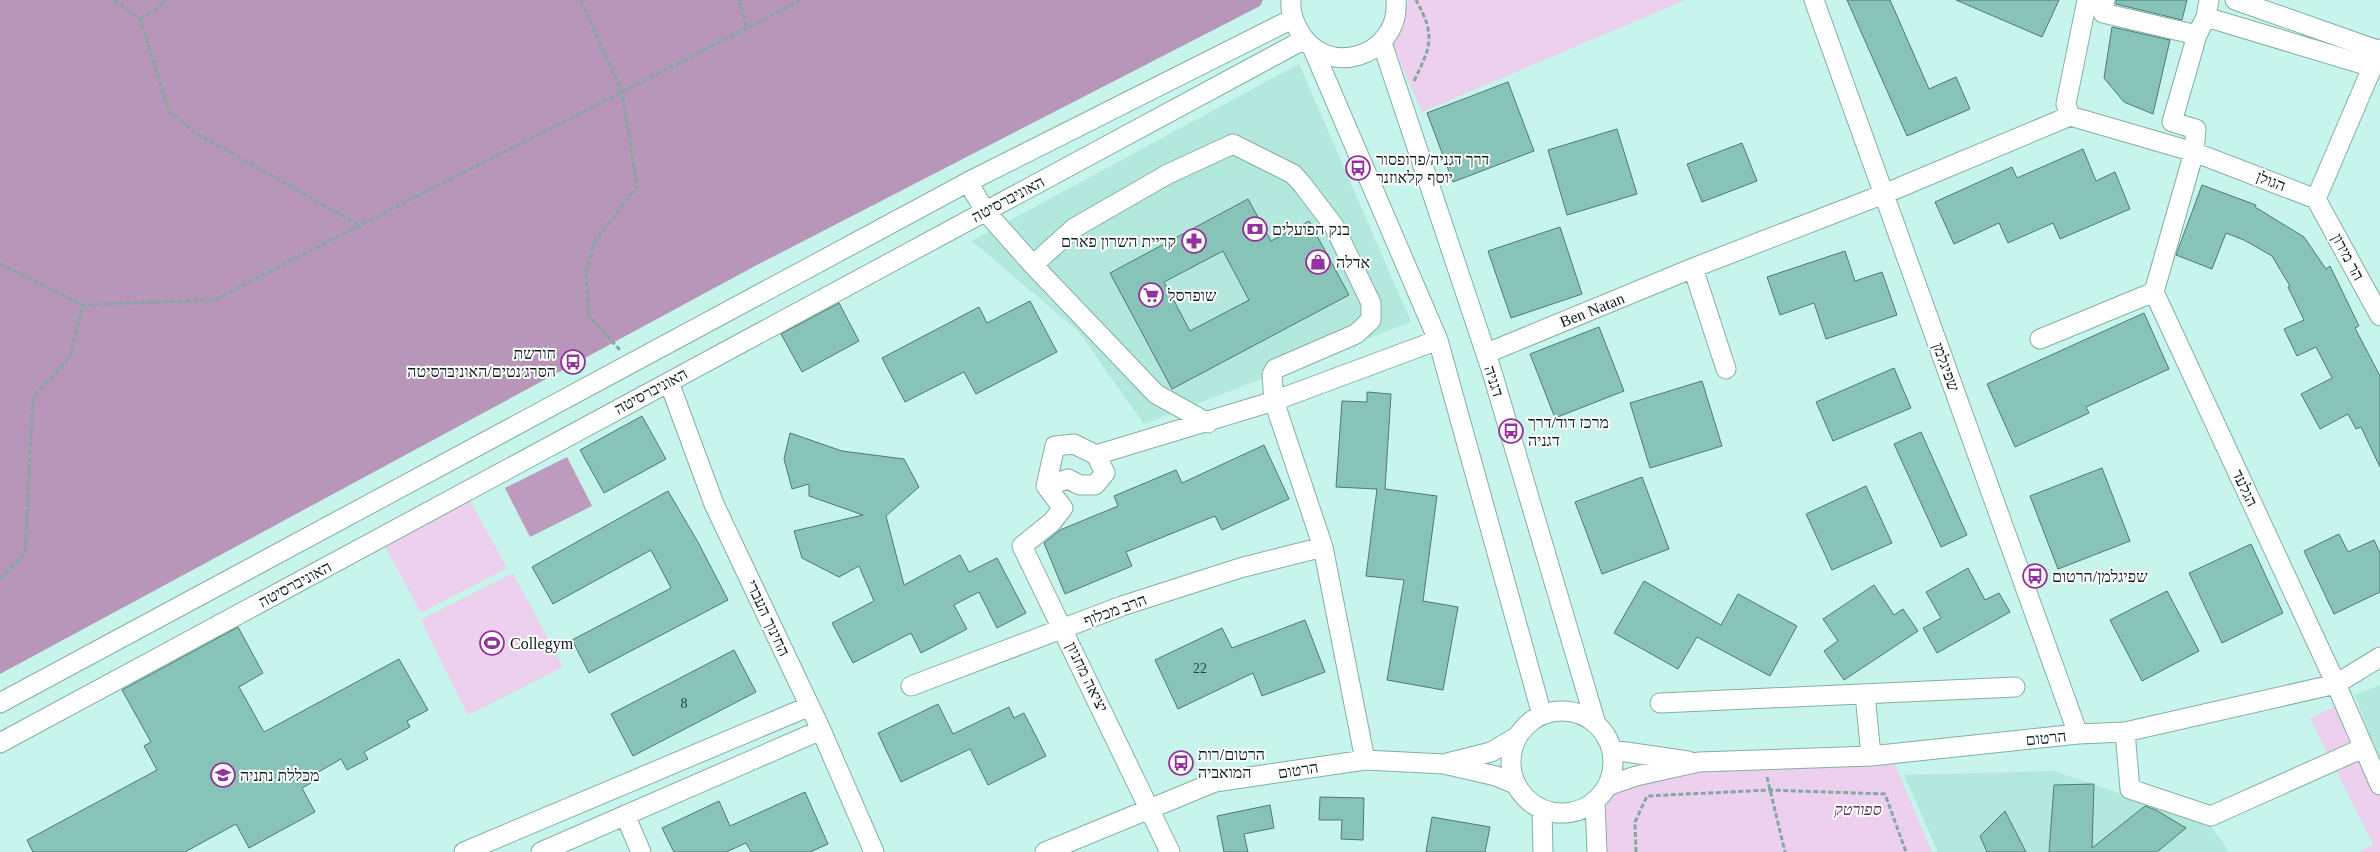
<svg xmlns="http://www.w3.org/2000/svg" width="2380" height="852" font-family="'Times New Roman','Noto Sans Hebrew',serif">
	<rect width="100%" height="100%" fill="#c7f4eb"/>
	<path fill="#b3e8dd" d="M1299,64L1411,322L1144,424L1078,331L972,241Z
		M2380,685V764L2355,695Z
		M2054,771L2209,824L2230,852H1938L1904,775Z"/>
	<path fill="#edd0ee" d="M1409,0H1685L1422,112L1393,46Z
		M469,499L507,568L421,613L383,543Z
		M513,573L563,667L468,715L421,620Z
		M2341,704L2380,794V852H2360L2373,844L2310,718Z
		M1895,764L1932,852H1606L1603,810L1630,773Z"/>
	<path fill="#b796b9" d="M0,0H1263L1260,6L755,266L0,674Z"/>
	<path fill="#bc9bbe" d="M567,457L592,506L530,537L505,488Z"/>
	<path fill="#88c3b7" stroke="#507a72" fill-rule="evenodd" d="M1847,0H1890L1929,89L1956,77L1970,109L1907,136Z
		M1956,0H2059L2042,37Z
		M2116,0H2187L2182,20L2116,4Z
		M2112,27L2170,40L2153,114L2124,102L2104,78Z
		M1508,82L1534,151L1453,182L1427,113Z
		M1617,129L1637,194L1567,215L1548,150Z
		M1742,143L1757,181L1702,202L1687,164Z
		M2083,149L2096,181L2115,172L2130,209L2060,239L2053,223L2008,243L1999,223L1954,244L1935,202L2012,167L2017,178Z
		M2202,185L2256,205L2255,207L2304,237L2326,269L2330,266L2359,326L2355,328L2380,376V467L2361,427L2356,429L2348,414L2320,429L2301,394L2332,378L2316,347L2297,356L2284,329L2304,320L2288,287L2290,286L2272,256L2244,240L2226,233L2212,269L2176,255Z
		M1248,199L1271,241L1309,221L1349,295L1172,389L1110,273ZM1223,251L1249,300L1190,331L1164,282Z
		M1560,227L1582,294L1511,318L1488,251Z
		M1845,251L1855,281L1882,272L1897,315L1826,339L1814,303L1780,315L1767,277Z
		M1030,301L1057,352L976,394L964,372L905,402L882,358L979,307L987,323Z
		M839,303L859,341L802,372L781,334Z
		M2144,313L2169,369L2086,407L2089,413L2015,447L1987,384Z
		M1599,327L1624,391L1555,418L1530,354Z
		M1894,368L1911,408L1833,441L1816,402Z
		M1702,381L1722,446L1650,468L1630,403Z
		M1367,392L1391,394L1385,489L1437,496L1423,601L1458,607L1443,690L1387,680L1404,580L1366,576L1377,489L1336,487L1342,401L1367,402Z
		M642,416L666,459L604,493L580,450Z
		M1921,432L1967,535L1941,547L1894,444Z
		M790,433L842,451L904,459L919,487L886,516L904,585L960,555L969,572L997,558L1026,613L997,628L979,592L954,605L967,629L921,653L911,633L853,663L832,623L874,601L859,566L839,577L802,558L794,531L863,515L809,496V484L792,489L784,459Z
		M1264,445L1289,499L1222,530L1215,516L1126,552L1132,566L1065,594L1044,543L1060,530L1118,506L1114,496L1176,470L1182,483Z
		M2102,468L2130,541L2058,569L2030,496Z
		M1642,477L1669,549L1602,574L1575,502Z
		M1866,486L1892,543L1832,570L1806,514Z
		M668,491L699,544L728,600L589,673L572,640L671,588L651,550L553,604L532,567Z
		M2339,534L2348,552L2374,540L2380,553V592L2334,614L2304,551Z
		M2251,544L2283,613L2222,643L2189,573Z
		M1968,568L1985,600L1999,593L2010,612L1937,653L1923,628L1941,618L1926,592Z
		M1644,581L1721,625L1738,594L1797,626L1770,676L1697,637L1678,669L1614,633Z
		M1874,585L1894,615L1903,609L1918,631L1844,680L1824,651L1838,641L1823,619Z
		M2167,591L2199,651L2142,681L2110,620Z
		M1305,620L1325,672L1262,696L1253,673L1178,709L1155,660L1222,628L1232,648Z
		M238,627L263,673L239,687L264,732L399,659L428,710L407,721L410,727L364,752L368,759L347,770L341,759L308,778L311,783L302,788L315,812L249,848L236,824L185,852H33L27,840L157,770L144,746L151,742L122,690Z
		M734,650L756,692L633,756L611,714Z
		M938,704L953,734L1009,707L1014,718L1024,713L1046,756L988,785L970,749L901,782L878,733Z
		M2094,784L2092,848L2145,806L2156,810L2186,828L2157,852H2049L2054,785Z
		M805,792L828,844L810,852H751L746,843L726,852H674L662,828L719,801L730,826Z
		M1320,797L1364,798L1363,840L1341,839L1342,820H1319Z
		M1270,805L1274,828L1244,834L1248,852H1224L1217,816Z
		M2005,811L2026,852H1987L1980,836Z
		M1432,817L1490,827L1485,852H1426Z"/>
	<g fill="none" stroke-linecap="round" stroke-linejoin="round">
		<g stroke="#84afa6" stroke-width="21">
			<path id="minor" d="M1291,0C1290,11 1293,20 1298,29C1324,81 1401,57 1396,0
				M1814,0L2078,734
				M2087,0L2066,104L2070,116L2194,152L2316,199L2380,49
				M2105,0L2103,13L2197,35
				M2209,0L2206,17L2197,35L2172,122L2196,129L2194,152L2154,292L2336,684L2380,785
				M2235,0L2380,51
				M2206,17L2372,67
				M1382,43L1492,372L1596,724
				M1313,49L1438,340L1542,715
				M968,182L985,211L1033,265L1156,394L1208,423
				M2316,199L2380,316
				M1033,265L1074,228L1168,174L1233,144L1293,174L1302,184L1334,226L1371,303V320L1356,334L1275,369L1272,375L1274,401L1323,547L1365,760
				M2040,339L2154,292
				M1492,351L1693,268
				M1726,369L1693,268L1884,194L2070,116
				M669,382L714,504L821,730L874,852
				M1096,455L1274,401L1438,340
				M1046,486L1068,479L1080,485H1095L1105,473L1096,455L1074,444L1055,446L1046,486L1063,508L1052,522L1022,546L1170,852
				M911,686L1122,606L1240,568L1323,547
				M1865,694L1871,756
				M0,703L968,182L1292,19
				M1660,703L2015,687
				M1511 762a51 51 0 1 1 102 0a51 51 0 1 1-102 0Z
				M2125,732L2130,789L2211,816L2363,748
				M0,743L1303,40
				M1612,750L1688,761
				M1447,763L1491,752L1518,736
				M1607,786L1636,776L1699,762L1871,756L2078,734L2125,732L2336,684L2380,657
				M1595,801L1597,852
				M1542,810L1543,852
				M625,815L641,852
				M464,852L810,706
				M541,852L821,730
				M1045,852L1215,782L1365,760L1444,764L1496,776L1515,784"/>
		</g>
		<path stroke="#84a7a1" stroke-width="3" stroke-dasharray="5 2.5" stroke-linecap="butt" d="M114,0L140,19L169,111L194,132L359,225
			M581,0L622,92L637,187L595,241L586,272L589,316L620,350
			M739,0L747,28
			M140,19L156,10L165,0
			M1414,81C1431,46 1436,36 1416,0
			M0,264L83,305L214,300L802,0
			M0,579L25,554L33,397L70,357L83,305
			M1767,777L1785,852
			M1636,852L1635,822L1647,796L1770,790L1885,794L1906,852"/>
		<use href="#minor" stroke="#fff" stroke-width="19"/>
	</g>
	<defs>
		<g id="bus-ring" transform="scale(1.25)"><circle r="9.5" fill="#fff" stroke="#93329b" stroke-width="1.5"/><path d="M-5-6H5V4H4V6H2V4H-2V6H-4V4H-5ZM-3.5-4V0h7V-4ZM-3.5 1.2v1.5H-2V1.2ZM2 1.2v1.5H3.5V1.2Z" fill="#93329b"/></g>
		<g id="bank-ring" transform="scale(1.25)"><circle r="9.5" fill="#fff" stroke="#93329b" stroke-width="1.5"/><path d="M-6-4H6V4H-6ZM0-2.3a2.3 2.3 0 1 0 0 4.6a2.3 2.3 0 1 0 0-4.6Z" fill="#93329b"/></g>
		<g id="pharmacy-ring" transform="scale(1.25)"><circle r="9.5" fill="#fff" stroke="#93329b" stroke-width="1.5"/><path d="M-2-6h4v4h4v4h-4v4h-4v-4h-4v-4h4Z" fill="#93329b"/></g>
		<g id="shop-ring" transform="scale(1.25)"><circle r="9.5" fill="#fff" stroke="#93329b" stroke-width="1.5"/><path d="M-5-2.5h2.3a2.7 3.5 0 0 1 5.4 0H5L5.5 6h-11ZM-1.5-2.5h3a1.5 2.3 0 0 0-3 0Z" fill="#93329b"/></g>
		<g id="supermarket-ring" transform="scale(1.25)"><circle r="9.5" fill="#fff" stroke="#93329b" stroke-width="1.5"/><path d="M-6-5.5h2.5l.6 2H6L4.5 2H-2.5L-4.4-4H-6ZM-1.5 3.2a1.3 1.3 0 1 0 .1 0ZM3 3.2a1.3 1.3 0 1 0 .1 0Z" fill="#93329b"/></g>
		<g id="stadium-ring" transform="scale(1.25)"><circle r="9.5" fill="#fff" stroke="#93329b" stroke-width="1.5"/><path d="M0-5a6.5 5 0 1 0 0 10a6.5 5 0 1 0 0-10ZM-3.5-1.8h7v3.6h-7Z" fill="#93329b"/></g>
		<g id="university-ring" transform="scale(1.25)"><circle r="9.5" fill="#fff" stroke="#93329b" stroke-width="1.5"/><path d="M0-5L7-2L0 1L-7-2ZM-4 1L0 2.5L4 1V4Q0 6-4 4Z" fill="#93329b"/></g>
	</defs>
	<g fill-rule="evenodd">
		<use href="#bus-ring" x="1358" y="168"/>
		<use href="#bank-ring" x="1255" y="229"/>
		<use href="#pharmacy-ring" x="1194" y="241"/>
		<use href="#shop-ring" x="1318" y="262"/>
		<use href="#supermarket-ring" x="1151" y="295"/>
		<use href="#bus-ring" x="573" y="362"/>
		<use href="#bus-ring" x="1511" y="431"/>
		<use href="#bus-ring" x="2035" y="576"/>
		<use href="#stadium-ring" x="492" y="643"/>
		<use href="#bus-ring" x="1181" y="763"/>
		<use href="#university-ring" x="223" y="775"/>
	</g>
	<g text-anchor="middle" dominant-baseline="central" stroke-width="4" stroke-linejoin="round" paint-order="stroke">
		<g font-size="14" fill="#2b4641">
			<text x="1200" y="668">22</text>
			<text x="684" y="703">8</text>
		</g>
		<g font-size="16" fill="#0c1d1a" stroke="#fff" text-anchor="start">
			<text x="1376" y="159">דרך דגניה/פרופסור<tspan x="1376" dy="18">יוסף קלאוזנר</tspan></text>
			<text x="1272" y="229">בנק הפועלים</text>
			<text x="1176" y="241" text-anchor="end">קריית השרון פארם</text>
			<text x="1336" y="262">אדלה</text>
			<text x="1168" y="295">שופרסל</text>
			<text x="556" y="353" text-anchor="end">חורשת<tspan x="556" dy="18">הסרג׳נטים/האוניברסיטה</tspan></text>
			<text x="1528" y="422">מרכז דוד/דרך<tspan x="1528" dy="18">דגניה</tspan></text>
			<text x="2052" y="576">שפיגלמן/הרטום</text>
			<text x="510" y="643">Collegym</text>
			<text x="1198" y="754">הרטום/רות<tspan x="1198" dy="18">המואביה</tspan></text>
			<text x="240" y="775">מכללת נתניה</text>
		</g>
		<g font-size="16" fill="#0c1d1a" stroke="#fff">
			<text transform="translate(2271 181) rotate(21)">הגולן</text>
			<text transform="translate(1008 199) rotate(-28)">האוניברסיטה</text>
			<text transform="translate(2348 257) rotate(62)">הר מירון</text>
			<text transform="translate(1592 310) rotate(-22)">Ben Natan</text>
			<text transform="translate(1946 367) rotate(70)">שפיגלמן</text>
			<text transform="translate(1494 381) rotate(72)">דגניה</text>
			<text transform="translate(651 391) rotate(-28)">האוניברסיטה</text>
			<text transform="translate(2245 488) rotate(65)">הגלעד</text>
			<text transform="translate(295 584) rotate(-28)">האוניברסיטה</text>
			<text transform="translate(1115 610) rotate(-20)">הרב מכלוף</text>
			<text transform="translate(768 618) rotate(65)">החינוך העברי</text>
			<text transform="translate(1087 677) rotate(64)">יציאה מחניון</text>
			<text transform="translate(2046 738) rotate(-6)">הרטום</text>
			<text transform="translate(1298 770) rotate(-9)">הרטום</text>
		</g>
		<g font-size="16" font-style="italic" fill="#5a2f5e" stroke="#fff">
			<text x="1858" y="809">ספורטק</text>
		</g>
	</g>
</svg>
